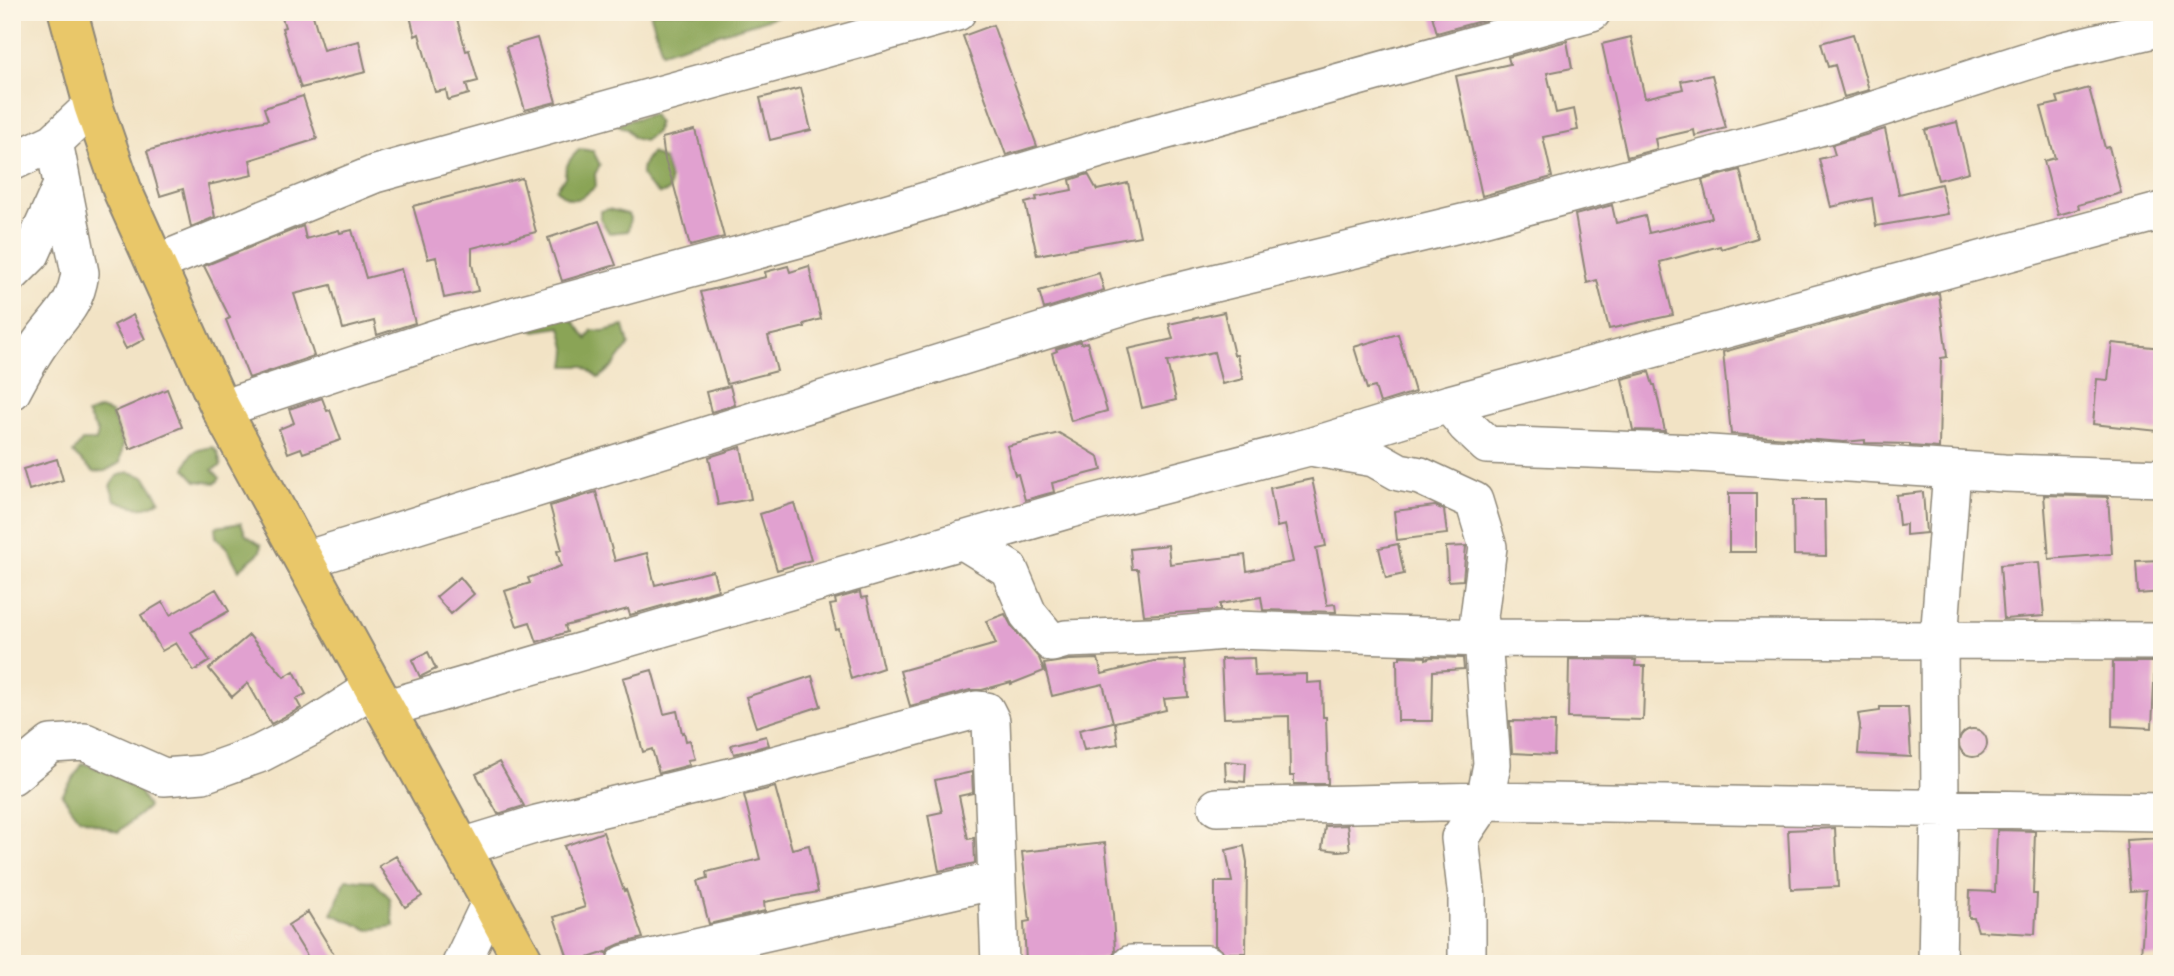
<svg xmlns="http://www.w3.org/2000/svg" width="2174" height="976" font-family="'Indie Flower',sans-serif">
	<rect width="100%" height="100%" fill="#fcf5e5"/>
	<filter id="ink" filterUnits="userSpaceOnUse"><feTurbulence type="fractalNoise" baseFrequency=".0143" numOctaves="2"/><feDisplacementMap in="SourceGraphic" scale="14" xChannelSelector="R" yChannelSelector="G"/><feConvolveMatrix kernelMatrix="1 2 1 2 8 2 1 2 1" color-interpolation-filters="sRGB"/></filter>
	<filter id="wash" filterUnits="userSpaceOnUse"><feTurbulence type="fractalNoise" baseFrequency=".00686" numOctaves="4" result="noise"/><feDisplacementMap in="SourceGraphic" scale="28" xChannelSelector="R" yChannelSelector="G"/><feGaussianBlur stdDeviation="1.57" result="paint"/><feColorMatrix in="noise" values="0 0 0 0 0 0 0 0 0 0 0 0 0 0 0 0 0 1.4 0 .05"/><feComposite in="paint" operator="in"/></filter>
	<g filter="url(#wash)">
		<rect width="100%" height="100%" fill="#f2e3c5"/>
		<path fill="#8aa456" stroke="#5a6840" stroke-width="2" d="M650,12H790L662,52Z
			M653,114L658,123L656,132L644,141L633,138L627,129L616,124Z
			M580,149L593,151L600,165L595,174L596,186C581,200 571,206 556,189L565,177C565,165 570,158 580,149Z
			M651,153L665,160L670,181L669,191L660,194C641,181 635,172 651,153Z
			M608,209L628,214L630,218L628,231L609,233L600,218V211Z
			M565,310L587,339L592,330L603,331L624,326L629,345L613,366L599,378L583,366H565L567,352L561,327L535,331L519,315Z
			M100,409L111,413L123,444L120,463L105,471L94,472L73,453L82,441H96L98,433L87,414Z
			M213,447L218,453L221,466L212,470L220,478L216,483L196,481L185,469C191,450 194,450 213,447Z
			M129,472L145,477L160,500C145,513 132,506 115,500L110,486L117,476Z
			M241,523L246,535L261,545L260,552L239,570L227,548L216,537L215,527Z
			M83,763L135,783L148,807L118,832L79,818L62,795Z
			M346,879L373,881L390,898L394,926L369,930L332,914Z"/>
		<g id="blocks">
			<path fill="#e1a1d0" d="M280,12H312L323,50L359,41L366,72L301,88L282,28L285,27Z
				M409,12H455L466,51L469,50L478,81L466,84L469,94L448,100L446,90L435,92L419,34L415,36Z
				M1431,12H1513L1437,33Z
				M993,25L1037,146L1006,155L963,36Z
				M1853,34L1869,90L1844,97L1835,65L1828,67L1821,43Z
				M1631,37L1645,98L1683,89L1681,81L1712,75L1726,128L1695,136L1694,130L1655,139L1657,149L1627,157L1602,44Z
				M537,38L556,102L525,110L506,47Z
				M1567,41L1572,68L1547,73L1556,113L1574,109L1578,130L1543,137L1552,177L1482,196L1456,76L1510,64L1508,57Z
				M801,88L811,130L770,140L760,98Z
				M2089,88L2105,148L2109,147L2121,193L2078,205L2079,209L2058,215L2044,161L2055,158L2041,107L2059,103L2057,97Z
				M303,96L317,139L250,160L253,175L208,185L215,217L191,227L183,189L160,196L147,151L211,132L268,120L264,108Z
				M1957,122L1969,172L1938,180L1925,130Z
				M1885,129L1899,194L1941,184L1948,214L1876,226L1872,198L1831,207L1819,159L1835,155L1832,145Z
				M695,130L724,237L690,246L674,186L665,160L662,138Z
				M1740,170L1757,238L1721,249L1720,246L1660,262L1673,315L1609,329L1597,280L1587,283L1575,215L1612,205L1616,223L1645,216L1649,233L1712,218L1702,180Z
				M1088,174L1097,190L1128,183L1140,236L1037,255L1025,203L1037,200L1036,197L1072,190L1070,180Z
				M522,178L536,232L472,248V264L478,291L444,298L436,257L428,259L413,206Z
				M599,221L616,265L562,281L548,238Z
				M303,226L306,239L339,230L340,233L352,230L366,278L401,269L415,323L377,335L374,321L343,329L331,285L294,294L314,356L249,378L226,320L230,318L204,266Z
				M788,266L790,272L809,266L821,319L804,324L805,327L768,336L777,371L727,384L701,292L766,277L765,272Z
				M1099,273L1104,290L1044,309L1039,291Z
				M1939,293L1947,357L1941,358L1939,448L1910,446V444L1865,443V440L1844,442L1731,434L1723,352Z
				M1224,312L1234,355H1237L1243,379L1222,384L1214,352L1167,362L1176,400L1142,408L1128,349L1173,339L1169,324Z
				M133,315L145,339L126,349L114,325Z
				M1398,334L1415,392L1380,403L1375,387L1367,389L1354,347Z
				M1080,341L1081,344L1087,342L1107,411L1071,421L1052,353L1057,351L1056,349Z
				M2112,343L2162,348V395L2158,431L2093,424L2097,379L2108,380Z
				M1649,372L1653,385H1655L1665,431L1633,430L1622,379Z
				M730,386L735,405L711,412L706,392Z
				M167,389L182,427L130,449L114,412Z
				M322,398L327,411L330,410L341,440L303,453L301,448L288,453L279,429L294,423L289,409Z
				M1059,433L1099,457L1102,470L1052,483L1054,492L1025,500L1018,474L1015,475L1007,446Z
				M741,447L751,499L718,505L709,457Z
				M57,459L63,480L29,490L23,469Z
				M1312,479L1326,546L1316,548L1327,605L1335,604L1336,612L1263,610L1261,597L1220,604V610L1144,615L1138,569H1132L1130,549L1168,545L1170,564L1245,555L1247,571L1293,562L1285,525L1277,527L1270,488Z
				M596,492L615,561L647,553L655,585L713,571L718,590L630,615L628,609L565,626L567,632L537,642L530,622L517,626L505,591L530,583L528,578L561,566L557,551L562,550L550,506Z
				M1923,492L1926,533L1906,535V524L1899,525L1896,495Z
				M1729,493H1756V552H1729Z
				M2044,495L2108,497L2112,554L2049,559Z
				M1793,500H1825L1826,556L1794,555Z
				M794,503L811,560L777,570L760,514Z
				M1435,506L1444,510L1447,534L1397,540L1394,511Z
				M1398,544L1404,574L1386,578L1379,548Z
				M1466,546L1463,580L1448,581L1446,547Z
				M2162,560V592L2138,594L2136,561Z
				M2039,562L2044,616L2004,619L2000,565Z
				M460,577L474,594L451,614L436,597Z
				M216,589L229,611L191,632L210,661L194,671L176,643L162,651L141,615L163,602L170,615Z
				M860,592L861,598L867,597L883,668L851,679L839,629L836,630L830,605L836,604L835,599Z
				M1005,614L1012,627L1039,658L1044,671L1011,684V682L982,690H970L910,706L900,671L996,644L986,621Z
				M249,635L284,677L294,671L306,694L296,699L301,708L271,724L248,683L232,697L209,669Z
				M428,652L436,669L420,677L412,660Z
				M1400,656L1426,657V659L1431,657L1463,658L1464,669L1433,671L1432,721H1398L1397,659H1400Z
				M1254,658L1255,676L1307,674V683L1322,682L1323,717H1326L1328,784H1294V776H1290L1289,716L1224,718L1221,659Z
				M1098,659L1102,674L1154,661L1185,660L1188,697L1164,699L1166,710L1115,722L1118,744L1084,750L1079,730L1113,722L1103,684L1052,696L1044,664L1069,660Z
				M1569,659L1636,660L1635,666H1645L1643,720L1568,718Z
				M2113,662H2155L2152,728L2112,726Z
				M652,670L664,714L677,711L682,733L684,732L686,741L690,740L695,759L688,760L690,765L659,773L652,749L643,752L623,678Z
				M812,676L821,706L756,727L746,697Z
				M1880,707H1908L1911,757L1858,754L1860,725L1858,714L1880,711Z
				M1510,721L1555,722L1554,755L1512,753Z
				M1959 743a14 14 0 1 1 28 0a14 14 0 1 1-28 0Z
				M766,736L769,745L734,754L731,745Z
				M1225,761L1246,763L1245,782L1226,780Z
				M499,762L524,806L498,814L476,774Z
				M972,772L973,793L959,796L968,839L974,838L975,863L939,871L928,815L942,812L935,780Z
				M775,787L792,849L809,845L818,892L764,902L765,911L709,924L698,881L708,878L707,872L760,859L744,795Z
				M1347,825L1350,850L1338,851L1322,849L1325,826Z
				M1835,828L1838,887L1791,889L1788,830Z
				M1997,830L2035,831L2033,894H2037L2035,934L1978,931L1974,918H1969L1970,891L1995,892Z
				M603,832L624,891L626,890L643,938L620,944L611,948L607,954L606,952L570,964L554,917L585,907L564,846Z
				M2162,838V957L2141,955L2146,890L2130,891L2126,840Z
				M1105,843L1113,915L1115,951L1111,958L1026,962L1024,922L1030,921L1022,852Z
				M1244,846L1247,862L1246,953H1225L1215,945V882H1232L1226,850Z
				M396,856L422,896L405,907L379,866Z
				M308,912L340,964H312L288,925Z"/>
		</g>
	</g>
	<g filter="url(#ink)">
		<use href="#blocks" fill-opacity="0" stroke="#8e8778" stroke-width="2"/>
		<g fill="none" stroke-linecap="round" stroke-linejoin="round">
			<g stroke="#8e8778" stroke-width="40">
				<path id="minor" d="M12,162L54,142L93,105
					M155,264L375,174L957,12
					M12,273L31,254L62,185
					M12,391C21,374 31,355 43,339C62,314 75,306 80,273L54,142
					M1449,404L1466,425L1487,445L1695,453L2004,473L2162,478
					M221,409L461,330L802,238L1113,145L1592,12
					M1316,448L1374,458L1399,472L1420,476L1474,501L1488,547L1479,617L1483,638L1492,764L1485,801L1460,838L1467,898V964
					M962,540L1009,569L1028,614L1052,643L1066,639L1178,635L1235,630L1483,638L2162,641
					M305,560L1140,301L1475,220L1827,125L2049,54L2162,27
					M384,709L1070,509L1309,447L1449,404L2162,211
					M12,776L51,744L85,742L164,777L203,774L259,754L315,725L373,688
					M1217,807L1485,801L2162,812
					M462,847L537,824L730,777L976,710L986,711L991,721L1000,964
					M461,964L490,903
					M625,964L997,880
					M1131,964H1207
					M1937,964L1940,809L1939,640L1952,470"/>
			</g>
			<g stroke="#8e8778" stroke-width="42">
				<path id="highway" d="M68,12L93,105L123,192L221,409L525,964"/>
			</g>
			<use href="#minor" stroke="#fff" stroke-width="37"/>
			<use href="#highway" stroke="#e9c769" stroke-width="38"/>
		</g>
	</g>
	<rect width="2174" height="976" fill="none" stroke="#fcf5e5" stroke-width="42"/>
</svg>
